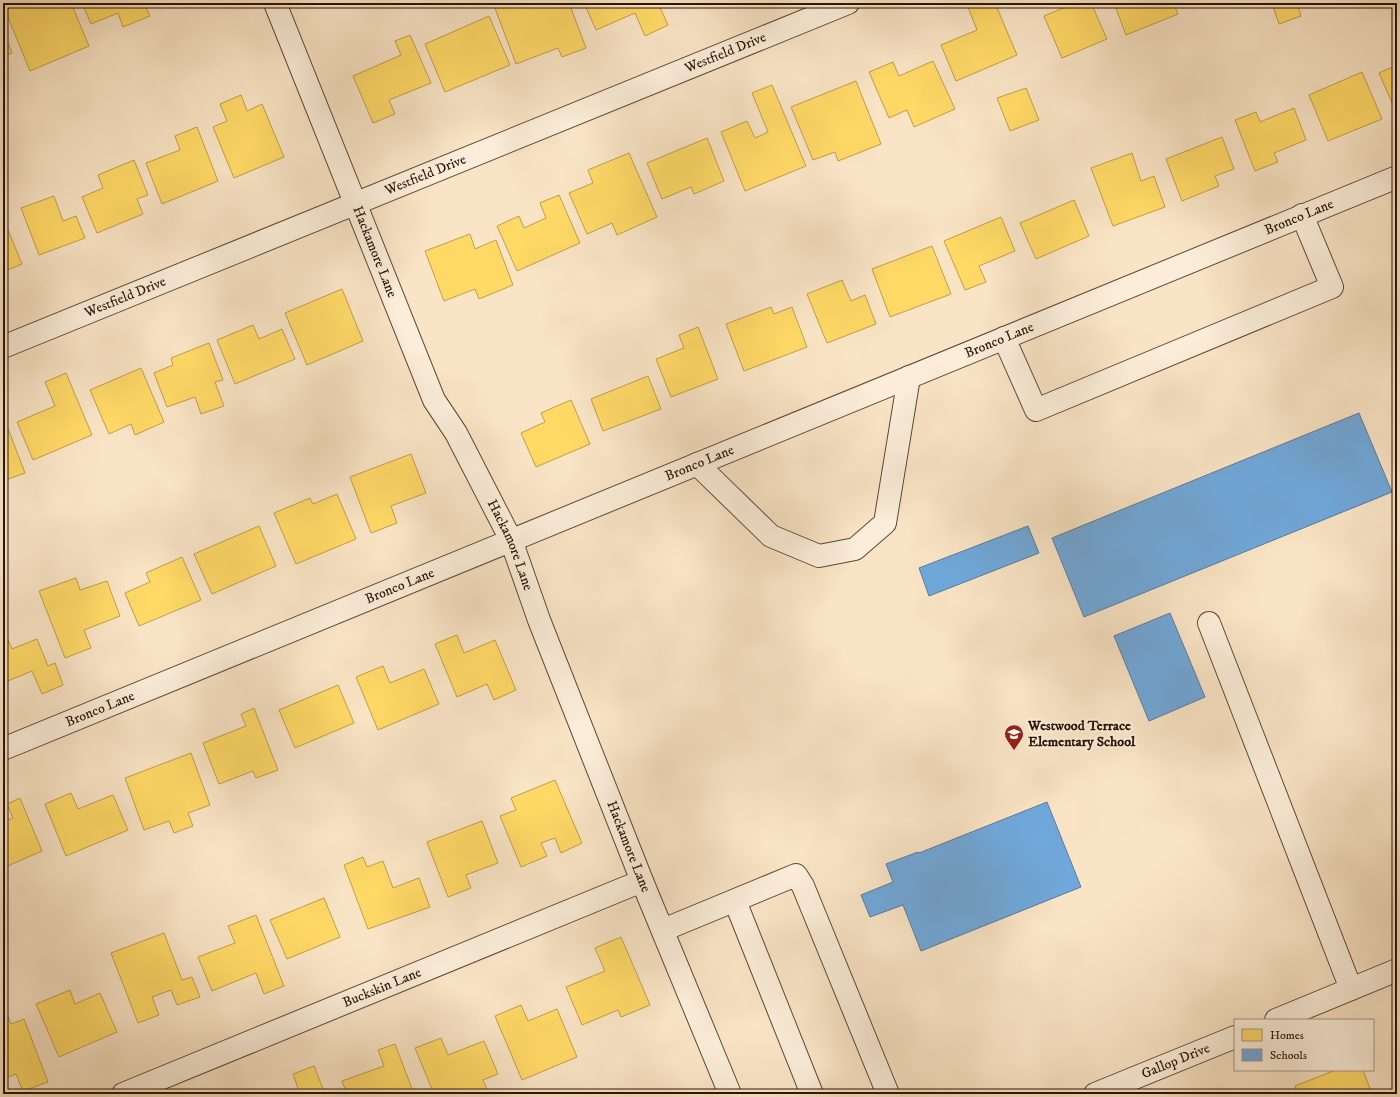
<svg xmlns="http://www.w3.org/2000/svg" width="1400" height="1097" font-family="'IM FELL DW Pica',serif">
	<rect width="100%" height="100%" fill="#f9e4c5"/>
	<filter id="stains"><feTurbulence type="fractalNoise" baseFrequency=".005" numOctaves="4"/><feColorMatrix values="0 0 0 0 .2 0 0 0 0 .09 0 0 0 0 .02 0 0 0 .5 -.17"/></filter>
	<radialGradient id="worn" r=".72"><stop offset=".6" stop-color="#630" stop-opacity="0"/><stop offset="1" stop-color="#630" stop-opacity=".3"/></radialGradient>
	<path fill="#ffd966" stroke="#bf9e49" d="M21,3H71L89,46L30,71L5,10Z
		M82,3H144L150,16L123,27L118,13L91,24Z
		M493,3H569L586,48L562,57L558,48L516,64Z
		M584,3H658L668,25L645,36L635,13L596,30Z
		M977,3H995L1017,55L956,81L941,45L977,30L968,7Z
		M1075,3H1091L1107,39L1062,58L1044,16Z
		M1114,3H1173L1178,14L1126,35Z
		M1272,3H1297L1301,16L1279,24Z
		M489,16L510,65L445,92L425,44Z
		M3,30L12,53L3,56Z
		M410,35L431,83L389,100L395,114L373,123L353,76L401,55L395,41Z
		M933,61L955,109L914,127L907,110L889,118L869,72L893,62L899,76Z
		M1397,65V106L1394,107L1379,73Z
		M1362,72L1382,119L1328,141L1309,95Z
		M856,81L881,144L838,161L835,152L813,160L791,107Z
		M772,85L806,166L745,191L721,132L747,121L755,138L768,132L752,93Z
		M1026,88L1039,120L1010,131L997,98Z
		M241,95L247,111L262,104L284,157L234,178L213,127L227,121L220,104Z
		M1294,108L1306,140L1274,153L1278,162L1255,171L1235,120L1256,112L1260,122Z
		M197,127L218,181L162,204L146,163L180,150L175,136Z
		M1222,137L1234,169L1215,176L1219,186L1182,201L1166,159Z
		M707,138L724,181L694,194L691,187L662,199L647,163Z
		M629,153L657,217L617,235L612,223L587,234L569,193L593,183L588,170Z
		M1132,153L1141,181L1154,176L1165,207L1113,226L1091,168Z
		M134,160L148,195L137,199L143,214L97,233L82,197L103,188L98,175Z
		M559,195L580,243L517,271L497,226L519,216L524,228L546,218L540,203Z
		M54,196L63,221L76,216L85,238L39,255L21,208Z
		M1074,200L1089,236L1036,259L1020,223Z
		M1001,217L1015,251L979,266L986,282L965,290L944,241Z
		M3,218L22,264L3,272Z
		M470,234L475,249L496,240L513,285L479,299L475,289L444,301L425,251Z
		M932,246L951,294L890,317L872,269Z
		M842,280L851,301L865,295L876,324L827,343L807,294Z
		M342,289L363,341L307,365L285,313Z
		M771,307L774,314L792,307L807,347L744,371L726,324Z
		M253,325L259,339L282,329L295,359L235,384L217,340Z
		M698,327L718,379L671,397L656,359L684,348L679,335Z
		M209,343L223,380L215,382L224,406L201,414L195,397L167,407L154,373L173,365L171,358Z
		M141,368L164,422L135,435L131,424L109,434L90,390Z
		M66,373L92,435L33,460L17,422L55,406L45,382Z
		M648,376L661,409L603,431L591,399Z
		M571,400L590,444L536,467L521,433L545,422L541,413Z
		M7,426L25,473L3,481V427Z
		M411,454L426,493L391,506L397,523L371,533L350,477Z
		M337,494L356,539L296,564L274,513L310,498L313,504Z
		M259,526L276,566L212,594L194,554Z
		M182,557L201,600L139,626L125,593L150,582L146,573Z
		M76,578L80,590L107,581L120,616L84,630L91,648L65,658L39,591Z
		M3,628L12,649L37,639L48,666L55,663L63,685L42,694L32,671L3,683Z
		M457,635L464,653L495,640L516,690L494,700L487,684L457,697L435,644Z
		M383,666L390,683L424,669L439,704L378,730L356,677Z
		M338,685L354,723L295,748L279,710Z
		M254,708L278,770L256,778L253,771L219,784L203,743L246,726L241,714Z
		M191,753L210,805L188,813L193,826L174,833L169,821L144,830L125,778Z
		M555,780L582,843L561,853L555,838L541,843L547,856L521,867L500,816L516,810L511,798Z
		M71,793L78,809L113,795L128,830L66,856L45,804Z
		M20,798L42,851L3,868V822L13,818L7,804Z
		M482,821L498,863L466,875L471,888L448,897L427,842Z
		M363,857L367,867L383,861L393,888L419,878L430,907L368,929L344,865Z
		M324,898L340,937L287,959L270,920Z
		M256,915L284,986L264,994L256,973L212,991L198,957L235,943L228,926Z
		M164,933L182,980L192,977L200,997L177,1005L171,990L152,997L159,1015L138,1023L111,953Z
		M621,937L650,1005L621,1017L618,1010L582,1025L566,987L605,971L595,948Z
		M70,990L75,1004L100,993L117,1032L59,1057L36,1004Z
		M3,1004L11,1024L24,1019L48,1082L23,1091L16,1074L3,1079Z
		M521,1005L528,1021L557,1009L577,1057L522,1080L495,1016Z
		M441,1038L448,1055L484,1041L498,1074L483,1080L489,1094H457L456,1091L449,1094H434L415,1048Z
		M395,1044L414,1094H347L342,1081L384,1066L378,1050Z
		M314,1066L325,1094H300L293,1074Z
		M1336,1070H1363L1372,1094H1298L1295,1086Z"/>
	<path fill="#6fa8dc" stroke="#5a7b9c" d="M1359,413L1392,492L1084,617L1052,538Z
		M1028,526L1039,553L929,596L919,568Z
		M1170,613L1205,697L1149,721L1114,636Z
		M1047,802L1081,887L921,951L903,905L870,917L861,895L893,882L886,864L918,852L919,853Z"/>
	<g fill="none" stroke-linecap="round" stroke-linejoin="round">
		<g stroke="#5e4735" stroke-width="24">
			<g id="minor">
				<path id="s1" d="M275,3L434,400L456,433L511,540L539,620L642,881L730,1094"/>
				<path d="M1004,338L1036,410L1332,287L1302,215"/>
				<path id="s2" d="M3,347L848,3"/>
				<path d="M697,464L771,536L819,556L855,549L885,523L909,377"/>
				<path d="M1209,623L1351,989"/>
				<path id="s3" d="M3,749L1397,177"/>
				<path d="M735,901L812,1094"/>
				<path d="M663,930L796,875L803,886L888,1094"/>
				<path d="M1276,1020L1397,970"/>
				<path id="s4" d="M123,1094L642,881"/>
				<path id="s5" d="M1095,1094L1235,1037"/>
			</g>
		</g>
		<use href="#minor" stroke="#fbedd9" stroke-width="22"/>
	</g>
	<defs>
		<g id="school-pin" transform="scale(1)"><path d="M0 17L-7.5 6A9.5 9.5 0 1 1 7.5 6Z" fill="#8f2418" stroke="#fbedd9"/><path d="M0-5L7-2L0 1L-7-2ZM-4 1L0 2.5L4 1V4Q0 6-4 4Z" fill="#fff"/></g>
	</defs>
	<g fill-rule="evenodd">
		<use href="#school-pin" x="1014" y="734"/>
	</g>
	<g text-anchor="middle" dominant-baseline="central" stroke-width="4" stroke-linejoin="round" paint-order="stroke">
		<g font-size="14" fill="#2a1305" stroke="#fbedd9">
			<text stroke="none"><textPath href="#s2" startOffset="780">Westfield Drive</textPath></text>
			<text stroke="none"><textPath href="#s2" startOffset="456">Westfield Drive</textPath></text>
			<text stroke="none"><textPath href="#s3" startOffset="1401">Bronco Lane</textPath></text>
			<text stroke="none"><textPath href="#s1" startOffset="268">Hackamore Lane</textPath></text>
			<text stroke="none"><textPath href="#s2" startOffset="132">Westfield Drive</textPath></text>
			<text stroke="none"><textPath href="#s3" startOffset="1077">Bronco Lane</textPath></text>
			<text stroke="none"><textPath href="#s3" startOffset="753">Bronco Lane</textPath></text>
			<text stroke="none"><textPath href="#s1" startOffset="592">Hackamore Lane</textPath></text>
			<text stroke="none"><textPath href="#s3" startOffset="429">Bronco Lane</textPath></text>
			<text stroke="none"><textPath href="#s3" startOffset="105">Bronco Lane</textPath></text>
			<text stroke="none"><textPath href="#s1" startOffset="916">Hackamore Lane</textPath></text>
			<text stroke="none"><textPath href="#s4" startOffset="280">Buckskin Lane</textPath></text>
			<text stroke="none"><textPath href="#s5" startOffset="87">Gallop Drive</textPath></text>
		</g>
		<g font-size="14" font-weight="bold" fill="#2a1305" stroke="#fbedd9" text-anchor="start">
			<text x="1028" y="726">Westwood Terrace<tspan x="1028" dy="16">Elementary School</tspan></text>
		</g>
	</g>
	<rect width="1400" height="1097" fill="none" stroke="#f9e4c5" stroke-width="16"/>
	<rect x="4" y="4" width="1392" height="1089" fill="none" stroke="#2a1305" stroke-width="2"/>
	<rect x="8" y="8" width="1384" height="1081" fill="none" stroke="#2a1305"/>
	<rect x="1234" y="1019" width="140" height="52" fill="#fbedd9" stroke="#a79684"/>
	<rect x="1242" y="1029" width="20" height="12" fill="#ffd966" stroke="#a79684"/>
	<text x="1270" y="1039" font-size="12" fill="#2a1305">Homes</text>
	<rect x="1242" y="1049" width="20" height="12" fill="#6fa8dc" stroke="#a79684"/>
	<text x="1270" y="1059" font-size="12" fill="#2a1305">Schools</text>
	<rect width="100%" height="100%" filter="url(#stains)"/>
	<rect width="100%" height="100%" fill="url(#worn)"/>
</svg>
